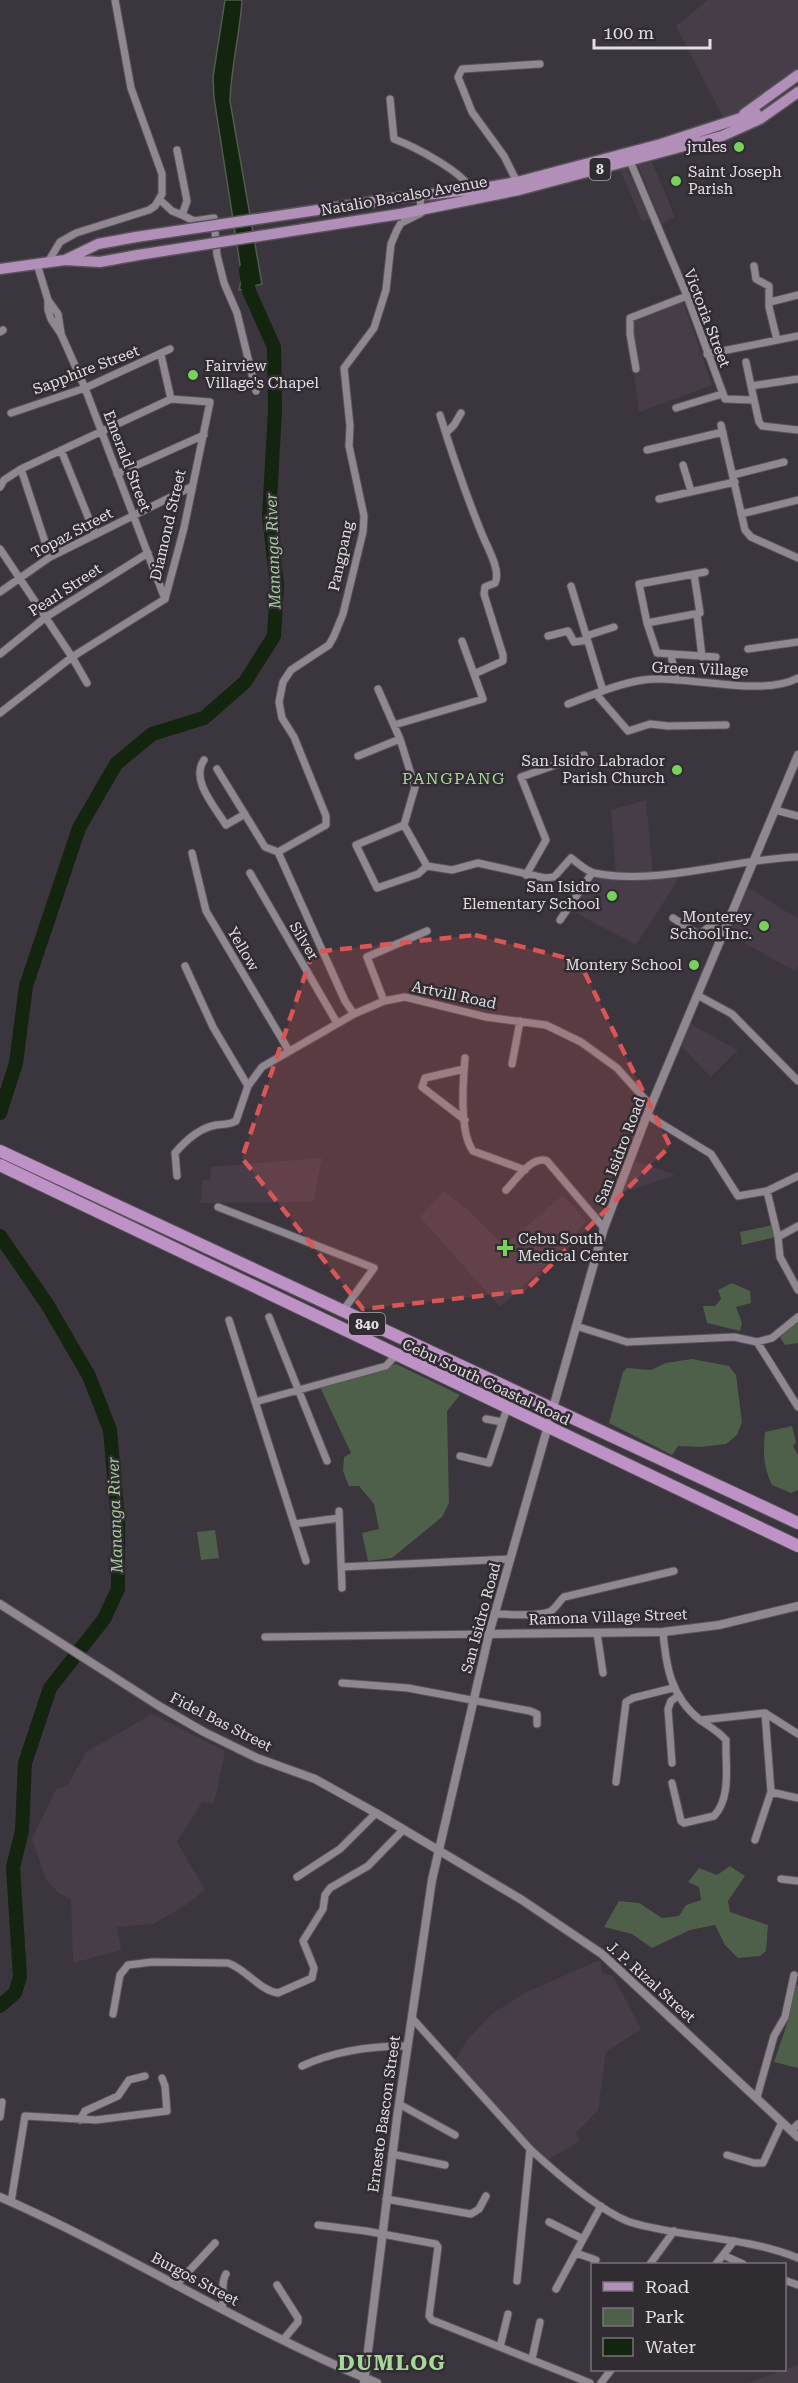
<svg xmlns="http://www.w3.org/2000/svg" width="798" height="2383" font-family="'Roboto Serif',serif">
	<rect width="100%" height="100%" fill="#3b353d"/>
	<path fill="#473d49" d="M708,0H798V68L725,121L676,26Z
		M652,162L675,217L662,224L638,165Z
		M627,168L650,219L642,221L620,170Z
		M681,296L712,385L639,412L626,317Z
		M646,800L653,874L616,873L611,810Z
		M683,872L636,945L572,911L592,878L651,880L667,874Z
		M746,886L798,919V966L795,971L726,933Z
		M690,1024L738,1050L711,1077L680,1045Z
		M322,1158L313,1202L200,1203L203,1180H210L211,1167Z
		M633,1160L675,1175L619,1194Z
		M444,1191L468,1210L504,1246L563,1195L586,1221L562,1250L500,1307L420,1217Z
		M152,1714L225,1751L214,1803L202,1802L177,1842L205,1890L183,1907L153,1924L117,1927L121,1950L73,1963L71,1899L59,1893L46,1880L32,1839L56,1789L68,1785L86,1752Z
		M597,1961L601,1962L602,1973L613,1976L641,2029L606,2052L598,2110L576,2133L580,2141L546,2161L454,2062L467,2040L493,2013L525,1993Z
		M798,2365V2383H748Z"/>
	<path fill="#4e6049" d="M773,1225L776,1237L742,1245L740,1232Z
		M732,1283L750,1291L751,1303L736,1307L742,1323L740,1331L707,1323L703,1306H715L721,1299L718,1290Z
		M798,1320V1343L785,1345L780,1337Z
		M692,1359L729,1366L736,1375L742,1422L737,1435L726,1444L701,1447L678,1446L672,1455L609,1423L623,1372L627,1368L651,1370L666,1363Z
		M396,1364L460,1395L447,1411L449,1503L442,1517L392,1558L368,1561L362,1533L379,1529L374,1504L359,1486H349L343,1471L344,1457L351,1453L320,1387Z
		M792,1426L796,1442L793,1446L798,1455V1490L791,1493L772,1485C763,1466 763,1452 765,1432Z
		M215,1530L219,1558L201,1560L197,1532Z
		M730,1866L745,1876L728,1901L730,1912L768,1925L766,1951L760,1956L738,1958L725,1945L715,1925L690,1930L652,1948L632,1934L604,1927L619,1901L639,1903L662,1918L679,1916L686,1905L701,1900L699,1887L688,1882L699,1868L717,1875Z
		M793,1985L798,1986V2068L774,2062L789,2018Z"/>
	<path fill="#13250e" stroke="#515c4e" stroke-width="1.5" d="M225,0H242C240,34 231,67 230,101L262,284L239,290L242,277L214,98L213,77Z"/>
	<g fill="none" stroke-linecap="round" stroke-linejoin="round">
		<path stroke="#13250e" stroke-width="14" d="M0,1113L16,1063L26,986L79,828L116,764L152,734L204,718L245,682L274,636L277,585L269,516L275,411L274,347L249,291L246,270
			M0,1236L47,1304L89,1376L110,1430L118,1521V1589L104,1619L50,1688L25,1763L22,1831L13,1867L20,1977L15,1993L0,2006"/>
		<g stroke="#585359" stroke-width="9">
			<path id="minor" d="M390,99L394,139C413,146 464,172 471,190
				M177,150L187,201L182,215L194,221L214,218L217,255L224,283L237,313L256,391
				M630,161L687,296L725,399L753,400
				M517,182L504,156L472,112L458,77L462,69L540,64
				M159,199L172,211L182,215
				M48,262L60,242L76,233L149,210L155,206L162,194V174L131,88L115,0
				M37,264L48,300V310L51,319L61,334L85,388L165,599
				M754,266L756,279L769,286V307L777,340
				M48,300L58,314L61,333
				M770,302L798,295
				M0,332L3,330
				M707,354L798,336
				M161,355L171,399
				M746,362L751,386
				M636,369L630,334V318L687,296
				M798,379L751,386L759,422L762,426L798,430
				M676,408L722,394
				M11,413L85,388L170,349
				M440,415C453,457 467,498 484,539C489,550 501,572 495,583L485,587L484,594L503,655V661L474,674
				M721,425L745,530L751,537L798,558
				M446,433L454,425L461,413
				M61,450L95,534
				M647,450L723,432
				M683,465L691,491
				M21,469L50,557
				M117,474L204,435
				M733,475L784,462
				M0,487L4,480L21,469L171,399L210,402L184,528L165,599L72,657L0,713
				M659,499L735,482
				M741,514L798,500
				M0,549L72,657L87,683
				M705,572L639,584L647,623L657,653L716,657
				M571,586L603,691
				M0,592L50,557L191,487
				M697,614L702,657
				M647,623L700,613L694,574
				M548,636L568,631L574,642L587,640
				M586,636L614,627
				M748,649L798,642
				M0,654L46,617L148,553
				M671,655L676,680
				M378,689L400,739L415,787L404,825L427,866
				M596,694L628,731L650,724L668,726L726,725
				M568,704C592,695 617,684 643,680C686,674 760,698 798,678
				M394,725L483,699L462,641
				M358,756L400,739
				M204,760C190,780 215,807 226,825L245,814
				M217,769L265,847L278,852
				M775,810L798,816
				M404,825L356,845L377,888L418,874L427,866
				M278,852L326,825V816L294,737L282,718L279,702L283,682L291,670L329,645L334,636L343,614L363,532L364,516L349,446L350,426L344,368L374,328L386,290L391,244L397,230L401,223L421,213L420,195
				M278,852L345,1001L354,1014
				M192,853L206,911L289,1051
				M427,866L452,870L478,863L545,878L554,877L571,858C578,863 586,871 594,873C656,886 734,859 798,857
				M250,873L337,1023
				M526,875L546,840L521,777L584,755
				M673,918L699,935L710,926L724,931
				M560,920L592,873
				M185,966L213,1027L248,1086
				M697,995L732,1014L798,1081
				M384,1001L367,957L427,931
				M465,1058C463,1082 459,1132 473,1151L525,1170
				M512,1064L520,1021
				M464,1069L425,1078L422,1087L465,1120
				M647,1115L711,1154L738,1196L767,1191L798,1176
				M177,1176L175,1153C186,1140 199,1128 216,1125C223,1124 229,1125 236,1121L248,1086L262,1067L354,1014L384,1001L405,997L486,1017L546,1025L581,1042L617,1068L651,1106
				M506,1190C516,1180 532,1155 547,1161L604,1228
				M767,1191L778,1237L780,1257L798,1290
				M218,1207L374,1268L342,1312
				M778,1237L798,1226
				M269,1317L327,1461
				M229,1320L306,1561
				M576,1326L627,1342L734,1337L757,1342L772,1338L798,1317
				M757,1342L798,1407
				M255,1402L386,1366L396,1355
				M486,1419L502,1422
				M460,1456L489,1463L507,1408
				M339,1511L342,1588
				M294,1524L339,1518
				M341,1567L510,1559
				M495,1614C508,1614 541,1617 551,1611C557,1607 559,1601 564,1597L674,1571
				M663,1632C666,1667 671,1697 700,1720C709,1726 719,1732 726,1740C725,1764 732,1797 714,1816L684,1823L681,1821L672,1783
				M597,1633L603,1673
				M265,1637L489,1634
				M342,1683L408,1688L530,1711L537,1714V1724
				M701,1720L765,1713L798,1734
				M672,1763L668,1709L671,1701L678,1696
				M616,1782L626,1702L633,1698L673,1688
				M771,1792L798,1798
				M755,1840L771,1792L765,1713
				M297,1877L340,1849L376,1813
				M781,1879L798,1881
				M113,2014L120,1975L128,1965L152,1962L228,1963C246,1969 259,1990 278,1993L312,1978L314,1968L303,1941L323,1909L325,1895L330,1888L368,1866L403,1830
				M412,2018L530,2149C555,2172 596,2208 627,2221C644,2227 663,2230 681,2233C720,2239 761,2243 798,2258
				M302,2066C334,2051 372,2046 407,2046
				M757,2097L774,2036L785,2017L794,1975
				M399,2104L455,2135
				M0,2117L2,2102
				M80,2120L85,2111L118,2096L129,2080L145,2076
				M791,2131L798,2124
				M392,2154L445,2165
				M727,2155L754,2163H763L782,2122
				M386,2199L471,2214L479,2209L486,2196
				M11,2202L25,2116L96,2120L167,2111L165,2086L162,2078
				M549,2222L583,2239
				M318,2225L366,2231L436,2244L438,2247L429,2316L432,2320L590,2383
				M576,2253L596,2260
				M723,2255L743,2264
				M650,2264L674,2231
				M716,2264L734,2241
				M784,2280L798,2285
				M517,2281L530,2149
				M177,2284L215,2243
				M277,2285L298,2318V2322L283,2340
				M556,2289L601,2206
				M222,2308C225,2297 220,2283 226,2274
				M500,2347L508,2314
				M532,2359L540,2322
				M601,2383L611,2370"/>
		</g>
		<g stroke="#585359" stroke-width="10">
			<path id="tertiary" d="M0,1604L159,1706L204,1732L257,1758L315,1779L376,1813L522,1900L602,1954L798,2137
				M489,1634L663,1632L719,1625L798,1606
				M0,2197C128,2253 247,2330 377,2383
				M364,2383L397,2118L432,1880L489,1634L604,1228L647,1115L798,755"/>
		</g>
		<g stroke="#585359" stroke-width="13">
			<path id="primary" d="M744,114L798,75
				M398,198L471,190L517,182L661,144L756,113
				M400,214L519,190L722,136L760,119L798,92
				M65,260L98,244L136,237
				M0,269L65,260L100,262L138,255"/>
		</g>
		<g stroke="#585359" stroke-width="14">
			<path id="trunk" d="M0,1151L798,1523
				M0,1165L798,1546"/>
		</g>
		<use href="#minor" stroke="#8f8890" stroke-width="7"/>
		<use href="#tertiary" stroke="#8f8890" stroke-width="8"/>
		<use href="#primary" stroke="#b28fb9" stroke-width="10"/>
		<use href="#trunk" stroke="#be92c6" stroke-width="12"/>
		<g stroke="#585359" stroke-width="13" stroke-linecap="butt">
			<path id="primary-bridge" d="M136,237L398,198
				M138,255L400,214"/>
		</g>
		<use href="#primary-bridge" stroke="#b28fb9" stroke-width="10"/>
	</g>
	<path fill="#d95656" fill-opacity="0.2" stroke="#d95656" stroke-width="4.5" stroke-dasharray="12 8" stroke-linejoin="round" d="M475,935L579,961L670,1146L525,1291L363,1309L242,1158L313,952Z"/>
	<g fill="#76d25a" stroke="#312b32" stroke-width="2">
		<circle cx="739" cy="147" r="6"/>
		<circle cx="676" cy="181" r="6"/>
		<circle cx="193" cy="375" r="6"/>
		<circle cx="677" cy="770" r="6"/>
		<circle cx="612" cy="896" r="6"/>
		<circle cx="764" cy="926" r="6"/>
		<circle cx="694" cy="965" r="6"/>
		<path d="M502 1239h6v6h6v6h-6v6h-6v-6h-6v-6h6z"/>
	</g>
	<g text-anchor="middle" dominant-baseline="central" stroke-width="5" stroke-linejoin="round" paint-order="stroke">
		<g fill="#312b32" stroke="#ada8ad" stroke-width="1.5">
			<rect x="589.5" y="158" width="21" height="22" rx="4.5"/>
			<rect x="349" y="1313" width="36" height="22" rx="4.5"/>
		</g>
		<g font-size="14" font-weight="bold" fill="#e2dee2">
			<text x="600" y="169">8</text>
			<text x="367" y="1324">840</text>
		</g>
		<g font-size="15" fill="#e2dee2" stroke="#312b32" text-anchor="end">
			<text x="727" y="147">jrules</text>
			<text x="688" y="172" text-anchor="start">Saint Joseph<tspan x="688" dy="17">Parish</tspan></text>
			<text x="205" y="366" text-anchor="start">Fairview<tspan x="205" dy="17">Village's Chapel</tspan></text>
			<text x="665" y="761">San Isidro Labrador<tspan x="665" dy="17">Parish Church</tspan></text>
			<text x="600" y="887">San Isidro<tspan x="600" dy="17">Elementary School</tspan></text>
			<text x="752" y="917">Monterey<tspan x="752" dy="17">School Inc.</tspan></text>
			<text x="682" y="965">Montery School</text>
			<text x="518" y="1239" text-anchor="start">Cebu South<tspan x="518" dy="17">Medical Center</tspan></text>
		</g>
		<g font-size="15" fill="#e2dee2" stroke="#312b32">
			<text transform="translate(404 196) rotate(-10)">Natalio Bacalso Avenue</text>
			<text transform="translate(707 318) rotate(69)">Victoria Street</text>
			<text transform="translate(86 370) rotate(-21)">Sapphire Street</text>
			<text transform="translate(127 461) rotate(69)">Emerald Street</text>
			<text transform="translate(168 525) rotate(-77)">Diamond Street</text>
			<text transform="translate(72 533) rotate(-28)">Topaz Street</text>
			<text transform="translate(341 556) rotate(-78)">Pangpang</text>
			<text transform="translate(65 590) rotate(-33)">Pearl Street</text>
			<text transform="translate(700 669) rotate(2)">Green Village</text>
			<text transform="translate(304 941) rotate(59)">Silver</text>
			<text transform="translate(243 949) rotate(60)">Yellow</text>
			<text transform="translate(454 995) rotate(12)">Artvill Road</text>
			<text transform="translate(620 1151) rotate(-69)">San Isidro Road</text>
			<text transform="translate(486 1382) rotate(25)">Cebu South Coastal Road</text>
			<text transform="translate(608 1617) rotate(-2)">Ramona Village Street</text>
			<text transform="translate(481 1618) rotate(-75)">San Isidro Road</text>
			<text transform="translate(221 1722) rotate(27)">Fidel Bas Street</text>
			<text transform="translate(651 1982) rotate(42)">J. P. Rizal Street</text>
			<text transform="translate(384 2114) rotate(-82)">Ernesto Bascon Street</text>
			<text transform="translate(195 2279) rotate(28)">Burgos Street</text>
		</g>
		<g font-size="16" font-style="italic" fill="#a7cd9d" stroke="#312b32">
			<text transform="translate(273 551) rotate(-92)">Mananga River</text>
			<text transform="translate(115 1515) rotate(-92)">Mananga River</text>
		</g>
		<g font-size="16" letter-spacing="1.5" fill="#a7d899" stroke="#312b32">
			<text x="454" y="778">PANGPANG</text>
		</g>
		<g font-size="21" font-weight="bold" letter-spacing="1.5" fill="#a7d899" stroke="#312b32">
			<text x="392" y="2363">DUMLOG</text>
		</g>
	</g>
	<rect x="591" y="2263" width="195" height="108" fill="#312b32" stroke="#787378" stroke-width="1.5"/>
	<rect x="603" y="2282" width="30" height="9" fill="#b28fb9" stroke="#787378" stroke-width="1.5"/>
	<text x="645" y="2293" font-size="18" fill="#e2dee2">Road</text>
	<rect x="603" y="2308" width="30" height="18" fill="#4e6049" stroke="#787378" stroke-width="1.5"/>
	<text x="645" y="2323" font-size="18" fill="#e2dee2">Park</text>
	<rect x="603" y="2338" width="30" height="18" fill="#13250e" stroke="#787378" stroke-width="1.5"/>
	<text x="645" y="2353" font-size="18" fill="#e2dee2">Water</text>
	<path d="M594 39v9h116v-9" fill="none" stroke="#e2dee2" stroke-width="3"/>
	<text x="603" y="39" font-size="18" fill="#e2dee2" stroke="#312b32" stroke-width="4.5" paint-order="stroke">100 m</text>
</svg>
